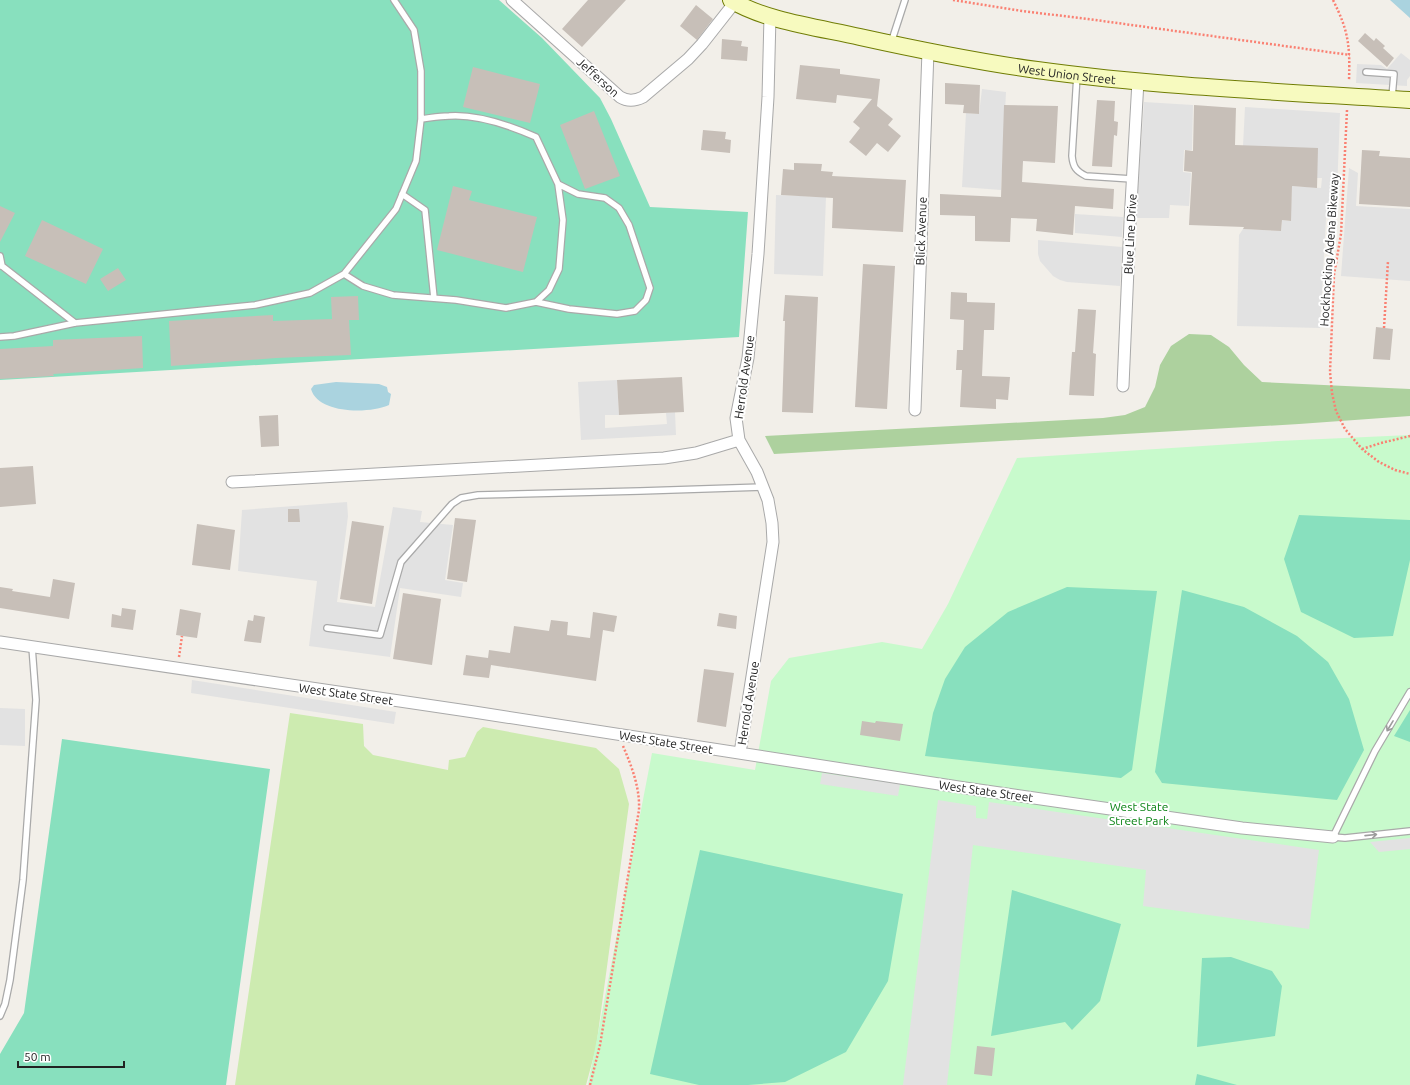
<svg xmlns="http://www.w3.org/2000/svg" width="1410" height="1085" font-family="Ubuntu,sans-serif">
	<rect width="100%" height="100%" fill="#f2efe9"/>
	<path fill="#cdebb0" d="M290,713L363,724L364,746L373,755L448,770L449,760L465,757L477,732L483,727L596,748L619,769L629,804L596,1048L586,1085H235Z"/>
	<path fill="#add19e" d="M1189,334L1211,335L1229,347L1244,365L1262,382L1410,389V416L1299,424L774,454L765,436L1103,418L1125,415L1145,407L1155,387L1160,365L1171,346Z"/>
	<path fill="#c8facc" d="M1410,435V1085H588L652,753L755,770L771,681L789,658L882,642L922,649L948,604L1017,458L1278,441Z"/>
	<path fill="#88e0be" d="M0,0H499L542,38L600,98L611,119L650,207L748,212L739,337L0,380Z
		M1299,515L1410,520V560L1393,636L1354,638L1301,612L1284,559Z
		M1067,587L1157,591L1132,770L1121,778L925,756L933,713L945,679L965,647L1008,612Z
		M1182,590L1244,607L1297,636L1328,662L1349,699L1364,750L1337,800L1162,783L1155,772Z
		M1410,710V742L1394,736Z
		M62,739L270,769L226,1085H0V1054L24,1013Z
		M700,850L903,894L888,981L846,1052L785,1082L748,1085H699L650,1074Z
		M1012,890L1121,924L1100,1001L1072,1030L1065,1022L991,1036Z
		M1231,957L1272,971L1282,986L1275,1036L1197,1047L1202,958Z
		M1197,1074L1237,1085H1195Z"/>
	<path fill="#e2e2e2" d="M1401,53L1410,60V76L1407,80V86L1356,83L1357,64L1381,65L1387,69Z
		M982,89L1006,92L1001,190L962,187L966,113L979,114Z
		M1144,102L1193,105L1192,150H1184L1183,172L1191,173L1189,206L1170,205L1169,218H1136Z
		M1245,107L1340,113L1336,218H1326L1320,328L1237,326L1239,235L1243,229L1281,231L1282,220L1290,221L1292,186L1321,188L1322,178H1317L1243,146Z
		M1349,168L1358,173L1356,206L1410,209V281L1341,276Z
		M776,195L826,197L823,276L774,274Z
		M1075,214L1123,217L1122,237L1075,233Z
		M1038,240L1122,247L1120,286L1067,282L1060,280L1053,276L1040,261L1038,254Z
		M617,380L619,415H605V428L667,424L666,413L675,412L676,435L581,440L578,382Z
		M347,502L348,516L337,602L375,607L393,507L422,511L420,522L453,525L445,580L463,583L461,597L400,588L390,657L309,646L317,581L238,571L242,510Z
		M192,680L396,712L394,724L191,693Z
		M0,708L25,709V746L0,745Z
		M822,773L900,784L898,796L820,784Z
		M938,800L976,806V818L987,819L989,802L1319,850L1309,929L1143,906L1146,870L973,845L947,1085H903Z
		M1410,838V849L1379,852L1370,842Z"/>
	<path fill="#aad3df" d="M1390,0H1410V18Z
		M336,382L379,384L387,387L388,392L391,394L389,405C369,414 318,414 311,389L314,385Z"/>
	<path fill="#c7bfb8" d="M588,0H626L582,47L562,29Z
		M696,5L713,19L697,40L680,26Z
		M1365,33L1374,41L1376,38L1385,46L1383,48L1394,58L1387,67L1358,41Z
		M722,39L742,41L741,46L748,47L747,61L721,59Z
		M800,65L840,69V74L880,79L877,106L893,119L888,125L901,136L888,152L877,143L866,156L849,142L860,128L853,122L872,99L837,95L836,103L796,99Z
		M473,67L540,84L530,123L463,107Z
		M945,83L980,85L979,114L963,113L964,105L945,104Z
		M1097,100L1115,101L1114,121L1118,122L1117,136L1114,135L1112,167L1092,166Z
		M1004,105L1058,106L1055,163L1023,161L1022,182L1114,189L1113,209L1075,206L1073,235L1036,231L1037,219L1011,218L1010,242L975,241V216L940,215V194L1001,197Z
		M1194,105L1236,108L1235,145L1318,148L1317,188L1292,186L1291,221L1282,220L1281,231L1243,229L1244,227L1189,225L1192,172L1184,171L1185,150L1193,151Z
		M594,111L620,176L585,189L560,125Z
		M703,130L726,132L725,139L731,140L730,153L701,150Z
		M1362,150L1380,151L1379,156L1410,158V207L1359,204Z
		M794,163L822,164L821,171L833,172L832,176L906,180L903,232L832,228L833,198L781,195L783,169L794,170Z
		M453,186L472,191L469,200L537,217L523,272L437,250Z
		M0,206L15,213L0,242Z
		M42,220L103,249L86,284L25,256Z
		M863,264L895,266L887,409L855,407Z
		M118,268L126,280L108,291L100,279Z
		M951,292L967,293V302L995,303L994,330H984L982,376L1010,377L1008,400L996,399V409L960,407L962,370H956L957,350H963L964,320L950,319Z
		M785,295L818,297L813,413L782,412L785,321H783Z
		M358,296L359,320H349L351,355L276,358L171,366L169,321L273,315V321L332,319L331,297Z
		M1078,309L1096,310L1093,353L1096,354L1094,396L1069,395L1072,352H1075Z
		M1376,327L1393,329L1390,360L1373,359Z
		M142,336L143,368L53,374L54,376L0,379V349L53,346V340Z
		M682,377L684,412L619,415L617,380Z
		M278,415L279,446L261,447L259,416Z
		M33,466L36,504L0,507V468Z
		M288,509H299L300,522H288Z
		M455,518L476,520L467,582L447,579Z
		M352,521L384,526L372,604L340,599Z
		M197,524L235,530L230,570L192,565Z
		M53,579L75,583L69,619L0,608V587L13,589L12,591L50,597Z
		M403,593L441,599L432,665L393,659Z
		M122,608L136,610L133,630L111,627L112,614L121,616Z
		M180,609L201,613L197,638L176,635Z
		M593,612L617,616L614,632L603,630L596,681L491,665L489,678L463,675L466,655L488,658L489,650L510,653L514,626L549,631L551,620L568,622L567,635L590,638Z
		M719,613L737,616L736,629L717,626Z
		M254,615L265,617L261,643L244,641L248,620L253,621Z
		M704,669L734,673L726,727L697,722Z
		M862,721L875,723L876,721L903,724L900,741L860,735Z
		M977,1046L995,1048L992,1076L974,1074Z"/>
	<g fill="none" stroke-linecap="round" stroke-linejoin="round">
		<g stroke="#a9a9a9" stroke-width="8">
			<path id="lane" d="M891,43L905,0
				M1366,72L1394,74L1392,97
				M1077,75L1072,156C1073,167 1076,171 1086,176L1132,179
				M402,194L425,210L434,298
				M0,256L2,266
				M0,266H2L75,323
				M344,274L363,286L393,295L456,300L506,308L536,302L549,290L559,269L563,220L558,184L536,137C511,126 477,114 449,116C439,116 430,118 421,119
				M536,302L569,309L617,314L635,311L646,300L650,288L629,225L619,208L605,198L578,194L558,184
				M0,337L14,336L75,323L255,305L310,293L344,274L396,209L416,161L421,119V71L414,30L394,0
				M327,628L380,635L401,562L452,504L461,498L478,495L640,491L763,487
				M1410,692L1375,751L1333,837L1345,838L1410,831
				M0,1016L5,1004L10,980L23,880L36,700L32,647"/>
		</g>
		<g stroke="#a9a9a9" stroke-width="13">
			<path id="street" d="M512,0L620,97C628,102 635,101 643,97L688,59L702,44L735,2
				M1123,386L1130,222L1138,81
				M915,410L928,51
				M232,482L664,458L696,453L739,440
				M0,642L474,712L965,788L1242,828L1333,837
				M740,753L773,542L772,523L768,500L757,472L739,440L736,418L748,358L758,254L768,97L770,16"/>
		</g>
		<g stroke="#707d05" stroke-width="18">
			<g id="secondary">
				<path id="s1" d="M731,0C765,21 821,28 860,37C919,50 978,62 1037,70C1161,87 1286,92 1410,100"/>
			</g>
		</g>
		<path stroke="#fa8072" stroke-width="2.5" stroke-dasharray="2 2" stroke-linecap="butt" d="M953,0L1022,11L1088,19L1350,55
			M1333,0C1349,32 1350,46 1349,81
			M1347,110L1341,234L1334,275L1330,372L1332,393L1336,411L1345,429L1362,449L1379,462L1395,470L1410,474
			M1384,328L1388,261
			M1362,449L1381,443L1410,436
			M179,657L182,636
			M590,1085L600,1045L639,810C640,788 632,767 623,746"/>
		<use href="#lane" stroke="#fff" stroke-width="5.5"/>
		<use href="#street" stroke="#fff" stroke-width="11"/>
		<use href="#secondary" stroke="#f7fabf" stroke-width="16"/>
	</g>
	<defs><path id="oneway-shaft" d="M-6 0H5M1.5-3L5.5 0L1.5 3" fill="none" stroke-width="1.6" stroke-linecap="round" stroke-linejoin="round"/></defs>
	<g stroke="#9c9c9c">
		<use href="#oneway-shaft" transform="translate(1390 726) rotate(121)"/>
		<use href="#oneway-shaft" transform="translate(1371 835) rotate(-6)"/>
	</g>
	<g text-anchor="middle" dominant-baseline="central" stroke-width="4" stroke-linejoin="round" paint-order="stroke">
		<g font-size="12" fill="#222" stroke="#fff">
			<text stroke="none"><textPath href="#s1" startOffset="345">West Union Street</textPath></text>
			<text transform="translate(598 77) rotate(42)">Jefferson</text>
			<text transform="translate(921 231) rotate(-88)">Blick Avenue</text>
			<text transform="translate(1130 234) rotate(-87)">Blue Line Drive</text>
			<text transform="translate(1329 250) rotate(-86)">Hockhocking Adena Bikeway</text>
			<text transform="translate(744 377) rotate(-82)">Herrold Avenue</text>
			<text transform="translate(346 694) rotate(8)">West State Street</text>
			<text transform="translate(748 703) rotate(-81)">Herrold Avenue</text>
			<text transform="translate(666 742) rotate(9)">West State Street</text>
			<text transform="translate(986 791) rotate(8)">West State Street</text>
		</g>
		<g font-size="12" fill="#0c8416" stroke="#fff">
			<text x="1139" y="806">West State<tspan x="1139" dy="14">Street Park</tspan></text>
		</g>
	</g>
	<path d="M18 1061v6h106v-6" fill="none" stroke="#222222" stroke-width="2"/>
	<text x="24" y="1061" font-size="12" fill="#222222" stroke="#ffffff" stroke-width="3" paint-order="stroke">50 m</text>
</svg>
